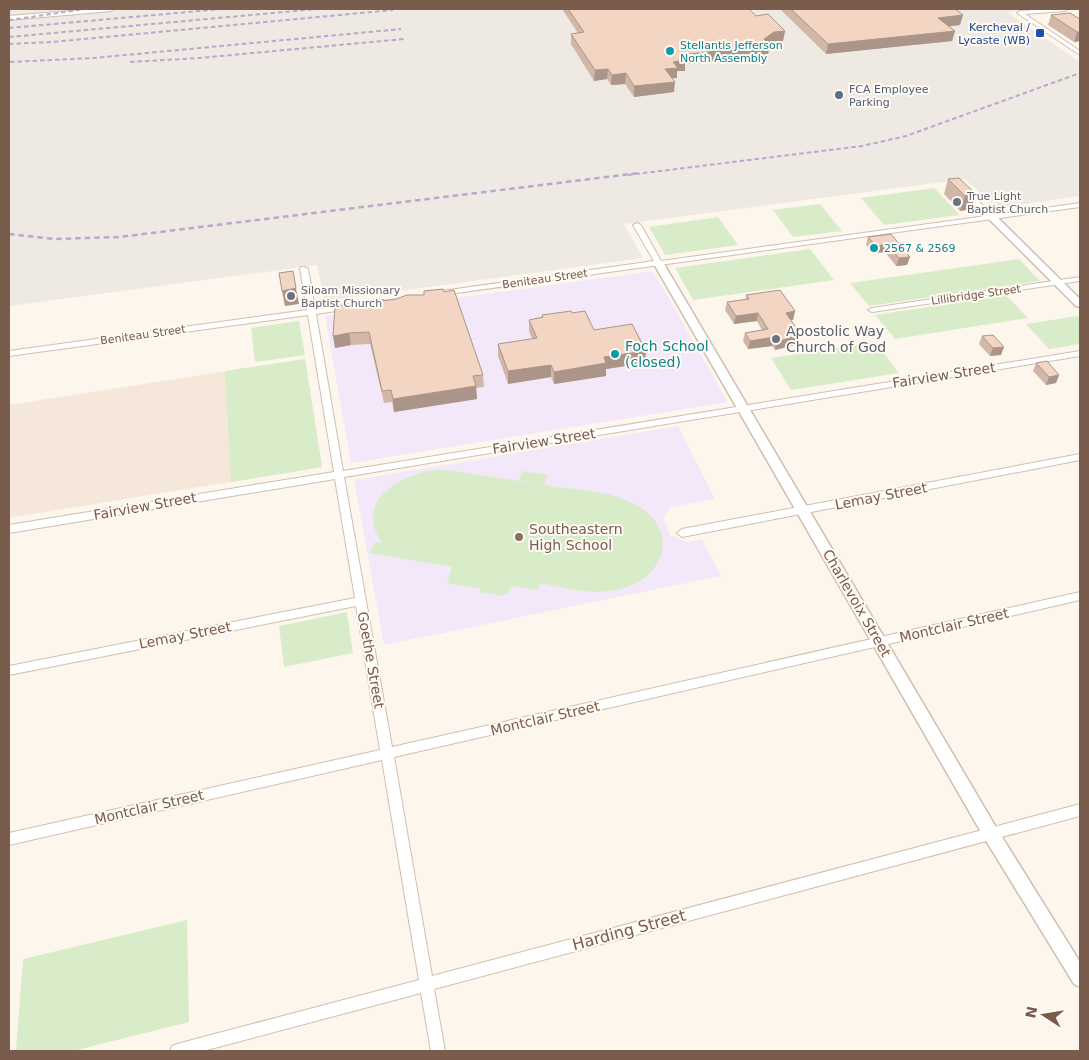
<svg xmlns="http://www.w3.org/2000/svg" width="1089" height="1060" font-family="'DejaVu Sans',sans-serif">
	<rect width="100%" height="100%" fill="#fdf6ec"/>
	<path fill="#f5e8da" d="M305,359L322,467L9,518V405Z"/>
	<path fill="#efe9e4" d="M9,9H1031L1007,12L1080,62V196L996,208L965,179L624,224L643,258L325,301L317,265L9,306Z"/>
	<path fill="#f3e8fa" d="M653,271L728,402L351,463L325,316Z
		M678,426L715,499L671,507L663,517L670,535L686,542L702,539L721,576L384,645L354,480Z"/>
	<path fill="#d8ecc9" d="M934,188L960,215L884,225L861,198Z
		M820,204L842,231L793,237L773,210Z
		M718,217L738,245L665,255L649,227Z
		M810,249L834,280L693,300L675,268Z
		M1019,259L1040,281L869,306L850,283Z
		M1006,295L1028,318L895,339L875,315Z
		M1078,316L1080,318V344L1049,349L1026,324Z
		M299,321L305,355L255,362L251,328Z
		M875,342L899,373L791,390L771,358Z
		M305,359L322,467L231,482L225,371Z
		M436,470H447L540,484L519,480L522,471L548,475L544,485C574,490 611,490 638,506C680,531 665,578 620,589C594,596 567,588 541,583L538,590L511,586L508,594L505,593L503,596L480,592L481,589L447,583L452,567L369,553L375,542L382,543C353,501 400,474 436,470Z
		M347,612L353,653L284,667L279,626Z
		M187,920L189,1022L73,1051H16L23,959Z"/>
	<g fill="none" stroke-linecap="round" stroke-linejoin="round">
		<g stroke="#d1beb0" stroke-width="2">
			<path id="minor" d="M95,9H114L111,11L9,20V16Z
				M1050,9H1068L1065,11L1025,14L1080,51V55L1017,13L1020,11Z
				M965,190L994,215L1080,203V207L442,295L438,293L442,291L654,261L633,225L637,223L641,225L661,261L986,216L963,193V191Z
				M301,267H304L308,269L315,309L383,300L387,302L383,304L316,314L343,471L1080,351V356L344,477L392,747L1080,592V600L394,757L432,976L1080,804V816L434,989L445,1051H431L421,993L203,1051H170L172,1046L177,1044L419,980L382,760L9,845V833L380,750L356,606L9,675V666L355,598L335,479L9,533V525L334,472L308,315L9,356V351L307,310L300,269Z
				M1080,277V281L872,312L868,310L872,308Z
				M1080,454V460L682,537L677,533L682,529Z"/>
		</g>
		<g stroke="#d1beb0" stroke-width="3">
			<path id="tertiary" d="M992,214L995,215L1080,299V307L1076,306L989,219V215Z
				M659,261L664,264L997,829L1080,962V987L1074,984L985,839L654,264Z"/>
		</g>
		<use href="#minor" fill="#fff" fill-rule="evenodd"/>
		<use href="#tertiary" fill="#fff" fill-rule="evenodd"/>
		<path stroke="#b9a8c9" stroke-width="2" stroke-dasharray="4.5 3" stroke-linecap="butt" d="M24,18L85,9
			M9,20L32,17
			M9,28L222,9
			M9,37L317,9
			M9,44L52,42L393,10
			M10,62L94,58L401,29
			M130,62L199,58L404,39
			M628,175L862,146L906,136L1080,73"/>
		<path stroke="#b9a8c9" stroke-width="2.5" stroke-dasharray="5.5 4" stroke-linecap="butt" d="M9,234L54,239L119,237L639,173"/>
	</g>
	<path fill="#d1b7a8" d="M562,9H749L756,16L785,31L783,41L772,42L769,45L768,56L685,64V71H677V78H673L674,92L634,97L625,84L611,85L607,79L594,81L571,44V34L578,33Z
		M780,9H955L960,25L949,26L955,31L952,41L826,54Z
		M1051,15L1080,19V41L1074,42L1048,25Z
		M948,179L976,194L971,209L960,211L944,194Z
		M891,234L907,265L896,266L885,252L874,253L866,245L868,237Z
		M424,291L483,375L484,387L476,388L477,399L394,412L392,402L384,403L370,344L351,345L335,348L371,304L381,301L424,295Z
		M746,295L795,311L793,320H791L799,344L775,350L772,346L748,349L743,341L745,333L762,330L757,321L734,324L725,310L727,302L746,299Z
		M572,313L594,330L645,363L606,369V376L554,384L551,377L508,384L498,356V344L532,339L529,331V320L542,318V315Z
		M982,336L1001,355L990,356L979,344Z
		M1036,363L1059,375L1056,383L1046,385L1033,371Z"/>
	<path fill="#aa9588" d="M963,15L960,25L936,28L938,18Z
		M785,31L783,41L772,42L768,45H769L768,56L685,64V71H677V78L665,79V69L681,55L764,39L774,32Z
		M955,31L952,41L826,54L828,44Z
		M1077,32H1080V41L1074,42Z
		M608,69L607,79L594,81L595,70Z
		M626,73L625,84L611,85L612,75Z
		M675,82L674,92L634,97V86Z
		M976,194L971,209L960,211L965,196Z
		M887,244L885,252L874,253L876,246Z
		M910,257L907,265L896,266L899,258Z
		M296,288L299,304L285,306L282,291Z
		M795,311L793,320L784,321L786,313Z
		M758,313L757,321L734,324L736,316Z
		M349,333L351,345L335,348L333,336Z
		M801,335L799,344L775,350L776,342Z
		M774,337L772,346L748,349L750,341Z
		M1004,347L1001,355L990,356L993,348Z
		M646,351L645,363L606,369V376L554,384V372L604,357Z
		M551,365V377L508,384V371Z
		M1059,375L1056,383L1046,385L1049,377Z
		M476,386L477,399L394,412L393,399Z"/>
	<path fill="#f3d5c3" stroke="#aa9588" d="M568,9H749L756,16L768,14L785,31L774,32L764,39L769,45L681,55L686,60L673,62L678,68L665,69L675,82L634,86L626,73L612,75L608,69L595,70L571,34L584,32Z
		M791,9H955L963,15L938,18L955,31L828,44Z
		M1070,13L1080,19V32H1077L1051,15Z
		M959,178L976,194L965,196L948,179Z
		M891,234L910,257L899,258L887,244L876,246L868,237Z
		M293,271L296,288L282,291L279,273Z
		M443,289L444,292L454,290L483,375L473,376L476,386L393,399L391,390L382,391L369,332L349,333L333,336L335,306L371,304V300L380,299L381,301L396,299L407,295H424V291Z
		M780,290L795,311L786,313L801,335L776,342L774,337L750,341L745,333L768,329L758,313L736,316L727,302L749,299L746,295Z
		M571,311L572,313L585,311L594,330L632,324L646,351L604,357L606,363L554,372L551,365L508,371L498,344L537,338L529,320L543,317L542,315Z
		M993,335L1004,347L993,348L982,336Z
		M1047,361L1059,375L1049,377L1036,363Z"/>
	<rect fill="#1a4fb4" stroke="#fffaf3" stroke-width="2" x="1035" y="28" width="10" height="10" rx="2.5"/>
	<g fill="#0f9aa8" stroke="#fffaf3" stroke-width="2">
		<circle cx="670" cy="51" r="5"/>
		<circle cx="874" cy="248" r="5"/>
		<circle cx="615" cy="354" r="5"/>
	</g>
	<circle fill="#5c6f8a" stroke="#fffaf3" stroke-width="2" cx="839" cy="95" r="5"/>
	<g fill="#6b7280" stroke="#fffaf3" stroke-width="2">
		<circle cx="957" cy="202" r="5"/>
		<circle cx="291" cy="296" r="5"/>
		<circle cx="776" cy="339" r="5"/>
	</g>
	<circle fill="#8d6e63" stroke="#fffaf3" stroke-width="2" cx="519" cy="537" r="5"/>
	<g text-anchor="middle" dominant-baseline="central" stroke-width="4" stroke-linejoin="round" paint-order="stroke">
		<g font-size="11" fill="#164399" stroke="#fffaf3" text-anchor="end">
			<text x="1030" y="27">Kercheval /<tspan x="1030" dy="13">Lycaste (WB)</tspan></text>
		</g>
		<g font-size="11" fill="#0d838f" stroke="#fffaf3" text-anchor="start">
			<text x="680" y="45">Stellantis Jefferson<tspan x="680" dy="13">North Assembly</tspan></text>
			<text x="884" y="248">2567 &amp; 2569</text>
		</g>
		<g font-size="11" fill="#4e5e75" stroke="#fffaf3" text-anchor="start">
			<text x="849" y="89">FCA Employee<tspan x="849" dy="13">Parking</tspan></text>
		</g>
		<g font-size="11" fill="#5b616d" stroke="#fffaf3" text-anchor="start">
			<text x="967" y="196">True Light<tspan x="967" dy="13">Baptist Church</tspan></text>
			<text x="301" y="290">Siloam Missionary<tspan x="301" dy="13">Baptist Church</tspan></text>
		</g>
		<g font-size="11" fill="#7a5c4d" stroke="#fffaf3">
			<text transform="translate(545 279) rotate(-8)">Beniteau Street</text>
			<text transform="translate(976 295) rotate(-8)">Lillibridge Street</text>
			<text transform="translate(143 335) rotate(-8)">Beniteau Street</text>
		</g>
		<g font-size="14" fill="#5b616d" stroke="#fffaf3" text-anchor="start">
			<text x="786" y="331">Apostolic Way<tspan x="786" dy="16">Church of God</tspan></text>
		</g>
		<g font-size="14" fill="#0d838f" stroke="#fffaf3" text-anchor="start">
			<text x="625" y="346">Foch School<tspan x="625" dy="16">(closed)</tspan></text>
		</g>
		<g font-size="14" fill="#7a5c4d" stroke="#fffaf3">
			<text transform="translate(944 375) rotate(-9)">Fairview Street</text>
			<text transform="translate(544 441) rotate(-9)">Fairview Street</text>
			<text transform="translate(881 496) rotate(-11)">Lemay Street</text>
			<text transform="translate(145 506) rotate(-10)">Fairview Street</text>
			<text transform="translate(857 603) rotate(60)">Charlevoix Street</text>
			<text transform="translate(954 625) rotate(-13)">Montclair Street</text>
			<text transform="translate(185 635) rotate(-11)">Lemay Street</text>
			<text transform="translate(371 660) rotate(80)">Goethe Street</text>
			<text transform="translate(545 718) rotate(-13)">Montclair Street</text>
			<text transform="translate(149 807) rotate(-13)">Montclair Street</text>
		</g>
		<g font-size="14" fill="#785e54" stroke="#fffaf3" text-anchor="start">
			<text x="529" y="529">Southeastern<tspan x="529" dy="16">High School</tspan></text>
		</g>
		<g font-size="16" fill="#7a5c4d" stroke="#fffaf3">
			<text transform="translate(629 930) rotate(-15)">Harding Street</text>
		</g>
	</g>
	<rect width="1089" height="1060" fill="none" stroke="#7a5c4d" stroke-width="20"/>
	<g transform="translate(1044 1015) rotate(282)" stroke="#fffaf3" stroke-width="4" paint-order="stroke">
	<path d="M0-4L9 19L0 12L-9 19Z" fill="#7a5c4d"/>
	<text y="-8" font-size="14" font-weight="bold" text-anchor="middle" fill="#7a5c4d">N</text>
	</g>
</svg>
